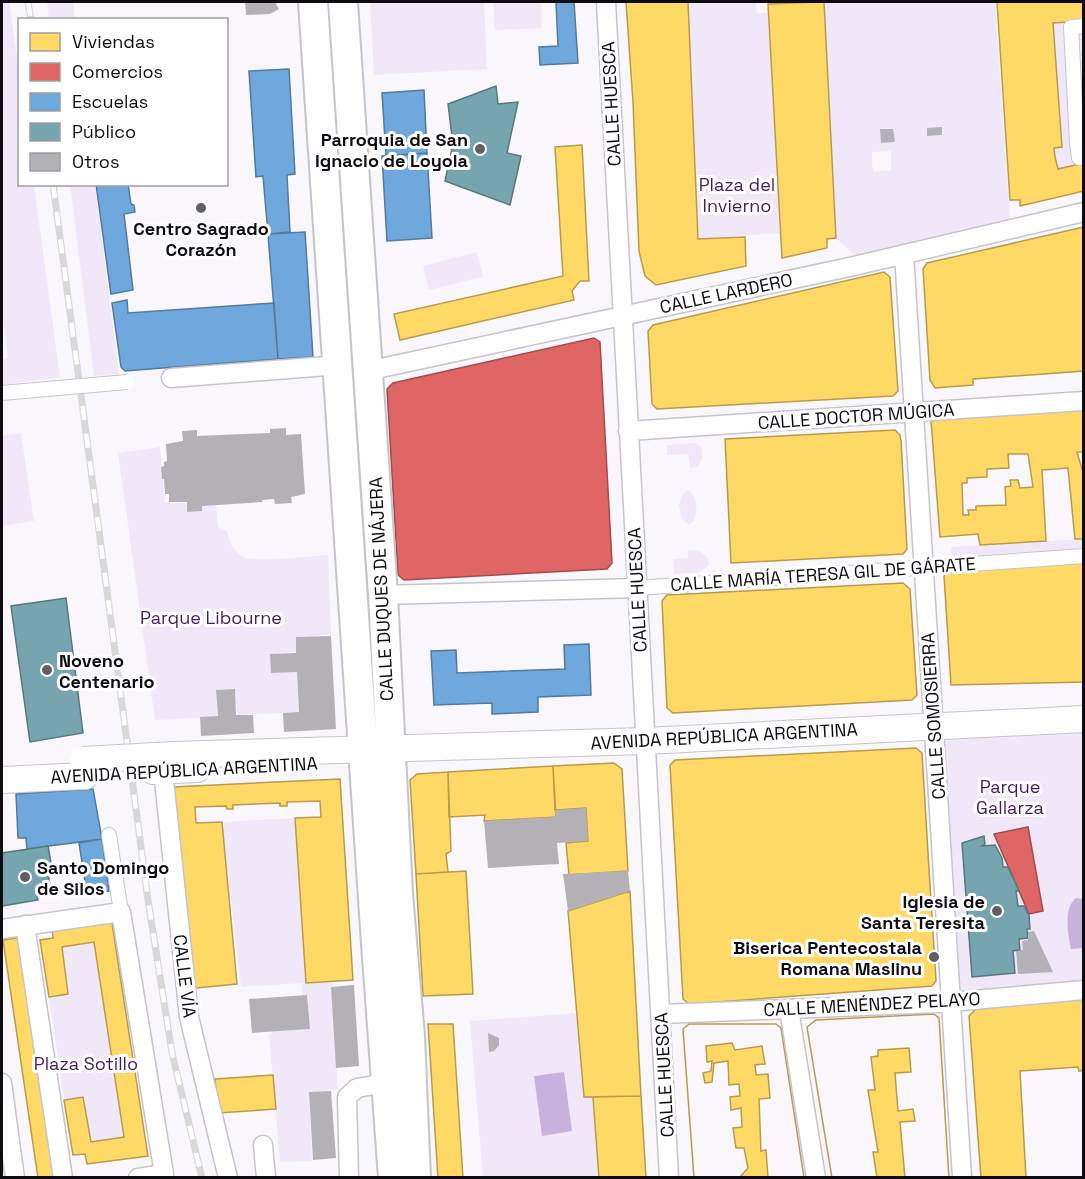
<svg xmlns="http://www.w3.org/2000/svg" width="1085" height="1179" font-family="'Space Grotesk',sans-serif">
	<rect width="100%" height="100%" fill="#f9f7fb"/>
	<path fill="#f0e8f9" fill-rule="evenodd" d="M2,2H9L20,76V184L34,185L60,377L2,385V360L8,358L2,311Z
		M47,2H73L75,19H49Z
		M370,2H484L487,69L374,75Z
		M493,2H541L542,28L495,30Z
		M688,2H756L757,13H769L781,233L698,239Z
		M824,2H995L1010,220L856,257L836,238ZM891,151V170L873,172L872,152Z
		M1083,21V163L1058,169L1054,148L1062,147L1053,23Z
		M70,185H95L119,374L94,376Z
		M477,252L483,277L429,290L423,266Z
		M21,433L34,521L2,526V436Z
		M694,443L702,447V459L697,467L690,468L688,454L667,455V445Z
		M160,447L165,503H186L187,512L202,511V506L216,505L218,527L227,531C230,542 233,552 244,557C258,563 311,556 328,555L331,635L296,637V652L270,654L271,673L297,672L299,712L237,715L235,689L216,690L217,717L155,720L118,453Z
		M688,490C698,497 698,510 694,521L689,525L682,519L679,505L682,495Z
		M1083,539V563L952,570L951,547Z
		M688,550C699,550 708,553 709,565L701,572L674,574L673,559L688,558Z
		M1083,719V990L952,1001L933,726Z
		M295,818L331,981L338,1090L309,1092L312,1161L280,1162L269,1035L272,1032L309,1029L308,995H303L302,983L241,987L222,822Z
		M94,942L124,1137L91,1142L83,1097L64,1100L49,997L68,994L62,947Z
		M577,1013L584,1097H593L599,1177H483L470,1021Z"/>
	<path fill="#c9b1de" d="M1076,898L1083,899V948L1071,949C1068,935 1063,908 1076,898Z
		M564,1072L572,1131L542,1136L534,1076Z"/>
	<path fill="#ffd966" stroke="#b79b4d" stroke-width="1.5" fill-rule="evenodd" d="M626,2H688L698,239L745,237L746,266L656,285L645,276L639,251L633,102Z
		M818,2H824L836,238L827,239V248L782,258L768,4Z
		M997,2H1084V21L1053,23L1062,147L1054,148L1055,157L1058,169L1084,163V191L1020,206V200H1010Z
		M582,145L589,281H580L572,291L574,300L400,340L394,314L563,276L555,147Z
		M1084,227V371L973,379V385L935,388L930,380L923,269L927,263Z
		M884,272L890,277L898,391L893,396L657,409L652,404L648,331L653,325Z
		M1084,406V452H1077L1084,476V539H1075L1068,468L1042,470L1046,541L980,545L978,534L940,537L931,420L936,414ZM1008,454H1028L1033,487L1020,488L1018,480H1010L1011,486L1005,487L1006,505L976,506V510H968L969,515H963L962,483H967V478L987,477V469L1009,468Z
		M895,430L900,435L901,440L907,549L903,554L731,563L725,439Z
		M1084,563V682L951,685L944,576L946,571Z
		M903,583L910,589L917,695L912,700L673,713L667,708L662,601L667,595Z
		M916,748L922,753L928,853L936,981L932,986L689,1004L683,999L670,765L675,760Z
		M614,763L622,769L628,871L569,875L566,843L588,841L586,808L555,810L553,766Z
		M553,766L556,817L484,821L485,815L449,817L448,772Z
		M448,772L451,851L446,854L448,872L416,874L410,780L417,774Z
		M340,779L353,980L306,983L295,818L321,817L320,801L287,802V806H280V803L233,805V809H227L226,806L195,807L196,823L222,822L237,984L186,989L173,787Z
		M466,871L473,994L423,996L416,874Z
		M630,891L641,1096L584,1097L568,911Z
		M111,917L148,1156L87,1164L85,1154L73,1155L64,1100L83,1097L91,1142L124,1137L94,942L62,947L68,994L49,997L40,940L53,938L52,927Z
		M23,937L55,1178H38L3,940Z
		M1084,998V1070L1079,1071L1078,1067L1020,1071L1026,1178H981L969,1016L978,1007Z
		M934,1014L939,1018L949,1178H905L900,1122L915,1121L913,1109L898,1111L895,1073L911,1072L909,1048L878,1050V1056L871,1057L875,1090H868L878,1152H873L877,1178H832L807,1027L816,1020Z
		M934,1014L939,1018L949,1178H832L807,1027L816,1020Z
		M428,1024H453L463,1178H438Z
		M689,1024H776L781,1028L804,1178H768L766,1150L761,1151L759,1099L770,1098L768,1074L756,1075L755,1065L765,1064L762,1046L735,1050L732,1043L706,1046L707,1062L712,1061L711,1071L703,1073L705,1083L712,1082L714,1063L728,1061L729,1085L739,1084L740,1096L730,1097L731,1110L741,1108L742,1127L733,1128L736,1148H744L748,1168L739,1178H694L683,1029Z
		M689,1024H776L781,1028L804,1178H694L683,1029Z
		M273,1075L276,1109L218,1113L215,1079Z
		M641,1096L646,1178H599L593,1097Z"/>
	<path fill="#e06666" stroke="#a14b4d" stroke-width="1.5" d="M594,338L600,342L612,563L607,569L404,580L398,575L387,389L393,383Z
		M1028,827L1043,911L1029,914L994,834Z"/>
	<path fill="#6fa8dc" stroke="#52799f" stroke-width="1.5" d="M556,2H574L578,63L540,65L539,47L558,46Z
		M289,69L295,174L287,175L290,232L268,234L263,176L256,177L249,71Z
		M424,90L427,153L386,156L382,93Z
		M427,153L432,238L387,241L382,156Z
		M96,184H128L131,204L134,205L135,212L124,214L133,290L111,294Z
		M305,232L313,357L278,359L268,234Z
		M127,300L128,313L274,303L278,359L125,371L121,367L112,303Z
		M589,644L591,695L538,697V712L492,714V703L434,705L431,651L456,650L457,673L565,669L564,645Z
		M93,789L102,839L27,849L26,838H18L16,794Z
		M102,839L109,891L87,894L79,843Z"/>
	<path fill="#76a5af" stroke="#577780" stroke-width="1.5" d="M496,86L498,104L518,102L507,153L521,156L510,205L445,181L453,144L448,104Z
		M66,598L83,733L30,742L11,606Z
		M984,836L985,844L982,846L995,845L1002,858L1003,867H1008L1019,891H1016L1018,906H1024L1029,915L1030,929H1027L1028,938L1019,939L1020,950L1013,951L1015,973L972,977L962,843Z
		M48,846L51,863L46,864L51,890L36,892L38,900L2,906V853Z"/>
	<path fill="#b3b1b5" d="M245,2H279L276,4L279,9L270,14L246,15Z
		M942,127V135L927,136V128Z
		M880,129H893L895,142L881,143Z
		M286,428V435L301,434L305,494L291,497L292,503L275,504L274,499L262,500V502L202,506V511L187,512V502H169V494H165L164,479H162L161,467L164,466V462L167,461L166,444L183,441L182,431L197,430V436L270,433V429Z
		M331,636L336,729L284,732L283,713L299,712L297,672L271,673L270,654L296,653V637Z
		M235,689L236,715H253L254,733L201,736L200,717L218,716L216,690Z
		M586,808L588,841L557,843L559,864L488,868L484,821L556,817L555,810Z
		M628,871L630,891L568,911L563,874Z
		M1034,931L1053,972L1018,974L1016,951L1023,950L1022,941L1028,940V932Z
		M354,985L359,1066L336,1068L331,987Z
		M307,995L310,1029L252,1033L249,999Z
		M488,1033L499,1038V1045L494,1051L489,1052Z
		M331,1091L336,1158L313,1160L309,1092Z"/>
	<g fill="none" stroke-linecap="round" stroke-linejoin="round">
		<g stroke="#c6c4ca" stroke-width="16">
			<path id="pedestrian" d="M1084,26L1071,27L1077,143L1079,158H1084
				M2,393L24,391
				M637,588L1084,556
				M109,835L121,912"/>
		</g>
		<g stroke="#c6c4ca" stroke-width="21">
			<path id="minor" d="M606,2L669,1178
				M904,254L962,1178
				M367,371L854,266L1084,212
				M171,378L340,365
				M628,431L1084,401
				M383,595L637,588
				M163,770L189,1017L228,1178
				M25,925L63,1178
				M2,929L121,912L164,1174L138,1178
				M789,1009L816,1178
				M661,1014L940,1003L1084,990
				M2,1083L15,1178
				M263,1145L266,1178
				M349,1178L347,1097L357,1088L386,1083"/>
		</g>
		<g stroke="#c6c4ca" stroke-width="28">
			<path id="secondary" d="M173,755L645,741L1084,719
				M153,771L197,769
				M2,780L85,776"/>
		</g>
		<g stroke="#c6c4ca" stroke-width="32">
			<path id="primary" d="M313,2C342,393 363,786 393,1178
				M343,2L383,595L398,894L410,1036L416,1178"/>
		</g>
		<use href="#pedestrian" stroke="#fefefe" stroke-width="14"/>
		<use href="#minor" stroke="#fefefe" stroke-width="18"/>
		<use href="#secondary" stroke="#fefefe" stroke-width="26"/>
		<use href="#primary" stroke="#fefefe" stroke-width="28"/>
		<g stroke="#d9d8d9" stroke-width="7">
			<path id="rail" d="M28,2L31,20
				M53,184L148,900L172,1053L202,1178"/>
		</g>
		<use href="#rail" stroke="#fff" stroke-width="4.5" stroke-dasharray="14" stroke-linecap="butt"/>
		<g stroke="#c6c4ca" stroke-width="16" stroke-linecap="butt">
			<path id="pedestrian-bridge" d="M24,391L127,382"/>
		</g>
		<g stroke="#c6c4ca" stroke-width="28" stroke-linecap="butt">
			<path id="secondary-bridge" d="M83,760L173,755"/>
		</g>
		<use href="#pedestrian-bridge" stroke="#fefefe" stroke-width="14"/>
		<use href="#secondary-bridge" stroke="#fefefe" stroke-width="26"/>
	</g>
	<g fill="#615e64" stroke="#fff" stroke-width="2">
		<circle cx="480" cy="149" r="6"/>
		<circle cx="201" cy="208" r="6"/>
		<circle cx="47" cy="670" r="6"/>
		<circle cx="25" cy="877" r="6"/>
		<circle cx="997" cy="911" r="6"/>
		<circle cx="934" cy="957" r="6"/>
	</g>
	<g text-anchor="middle" dominant-baseline="central" stroke-width="6" stroke-linejoin="round" paint-order="stroke">
		<g font-size="18" fill="#0f0b12" stroke="#fff">
			<text transform="translate(611 104) rotate(-93)">CALLE HUESCA</text>
			<text transform="translate(726 293) rotate(-12)">CALLE LARDERO</text>
			<text transform="translate(856 416) rotate(-4)">CALLE DOCTOR MÚGICA</text>
			<text transform="translate(823 574) rotate(-4)">CALLE MARÍA TERESA GIL DE GÁRATE</text>
			<text transform="translate(381 589) rotate(-93)">CALLE DUQUES DE NÁJERA</text>
			<text transform="translate(637 590) rotate(-93)">CALLE HUESCA</text>
			<text transform="translate(933 716) rotate(-94)">CALLE SOMOSIERRA</text>
			<text transform="translate(724 736) rotate(-3)">AVENIDA REPÚBLICA ARGENTINA</text>
			<text transform="translate(184 770) rotate(-3)">AVENIDA REPÚBLICA ARGENTINA</text>
			<text transform="translate(185 976) rotate(83)">CALLE VÍA</text>
			<text transform="translate(872 1004) rotate(-3)">CALLE MENÉNDEZ PELAYO</text>
			<text transform="translate(664 1075) rotate(-93)">CALLE HUESCA</text>
		</g>
		<g font-size="18" font-weight="bold" fill="#0f0b12" stroke="#fff" text-anchor="end">
			<text x="468" y="139">Parroquia de San<tspan x="468" dy="21">Ignacio de Loyola</tspan></text>
			<text x="201" y="228" text-anchor="middle">Centro Sagrado<tspan x="201" dy="21">Corazón</tspan></text>
			<text x="59" y="660" text-anchor="start">Noveno<tspan x="59" dy="21">Centenario</tspan></text>
			<text x="37" y="867" text-anchor="start">Santo Domingo<tspan x="37" dy="21">de Silos</tspan></text>
			<text x="985" y="901">Iglesia de<tspan x="985" dy="21">Santa Teresita</tspan></text>
			<text x="922" y="947">Biserica Pentecostala<tspan x="922" dy="21">Romana Maslinu</tspan></text>
		</g>
		<g font-size="18" fill="#451963" stroke="#fff">
			<text x="737" y="184">Plaza del<tspan x="737" dy="21">Invierno</tspan></text>
			<text x="211" y="617">Parque Libourne</text>
			<text x="1010" y="786">Parque<tspan x="1010" dy="21">Gallarza</tspan></text>
			<text x="86" y="1063">Plaza Sotillo</text>
		</g>
	</g>
	<rect width="1085" height="1179" fill="none" stroke="#0f0b12" stroke-width="6"/>
	<rect x="18" y="18" width="210" height="168" fill="#ffffff" stroke="#9f9da0" stroke-width="1.5"/>
	<rect x="30" y="33" width="30" height="18" fill="#ffd966" stroke="#9f9da0" stroke-width="1.5"/>
	<text x="72" y="48" font-size="18" fill="#0f0b12">Viviendas</text>
	<rect x="30" y="63" width="30" height="18" fill="#e06666" stroke="#9f9da0" stroke-width="1.5"/>
	<text x="72" y="78" font-size="18" fill="#0f0b12">Comercios</text>
	<rect x="30" y="93" width="30" height="18" fill="#6fa8dc" stroke="#9f9da0" stroke-width="1.5"/>
	<text x="72" y="108" font-size="18" fill="#0f0b12">Escuelas</text>
	<rect x="30" y="123" width="30" height="18" fill="#76a5af" stroke="#9f9da0" stroke-width="1.5"/>
	<text x="72" y="138" font-size="18" fill="#0f0b12">Público</text>
	<rect x="30" y="153" width="30" height="18" fill="#b3b1b5" stroke="#9f9da0" stroke-width="1.5"/>
	<text x="72" y="168" font-size="18" fill="#0f0b12">Otros</text>
</svg>
